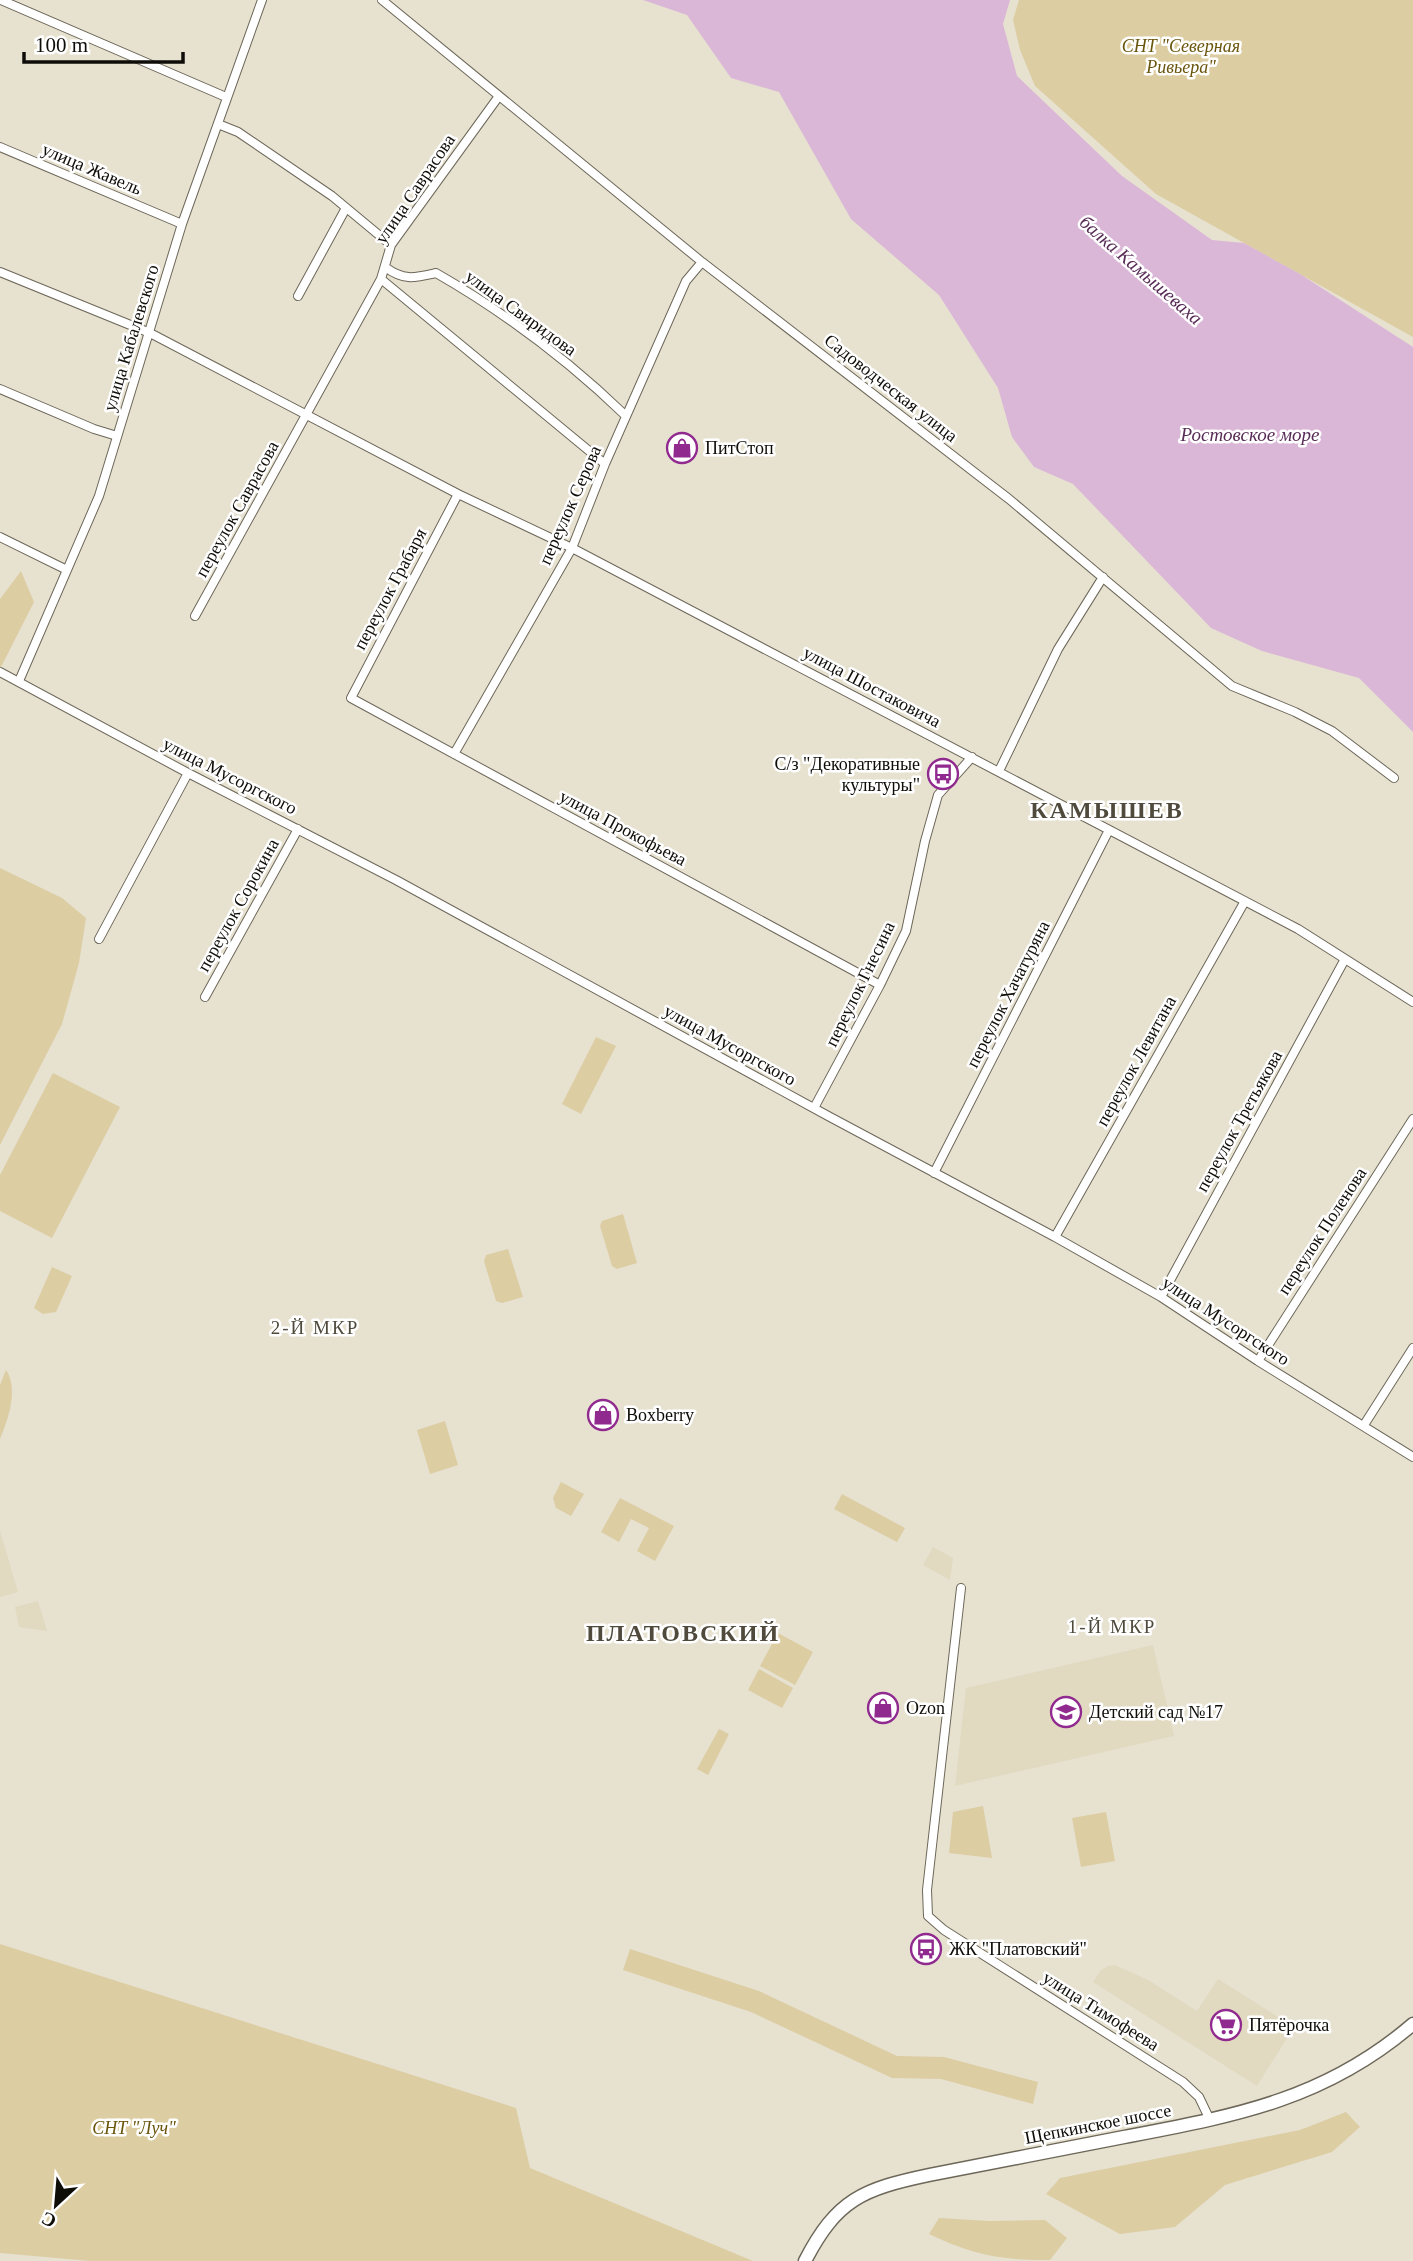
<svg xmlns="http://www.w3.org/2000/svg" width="1413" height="2261" font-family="Georgia,serif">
	<rect width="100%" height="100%" fill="#e7e1d0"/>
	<path fill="#e1d9c0" d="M0,1531L18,1592L0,1597Z
		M933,1547L953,1558L950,1580L923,1565Z
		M38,1601L47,1631L19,1627L15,1607Z
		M1153,1645L1174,1736L955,1786L966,1688Z
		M1115,1965L1148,1980L1197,2011L1218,1979L1294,2027L1257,2086L1093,1982L1101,1970L1108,1966Z"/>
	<path fill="#dccda3" d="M1019,0H1413V337L1156,194L1035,86L1020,50L1013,20Z
		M21,571L34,602L0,669V599Z
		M0,868L62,898L86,918L79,963L62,1024L0,1145Z
		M596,1037L616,1046L581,1114L562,1104Z
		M53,1073L120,1107L52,1238L0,1211V1175Z
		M623,1214L637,1263L617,1269L612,1266L600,1226L602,1221Z
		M508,1249L523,1297L502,1303L496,1301L484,1261L486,1255Z
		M52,1267L72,1276L56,1312L43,1314L34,1308Z
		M6,1370C19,1389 8,1420 0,1439V1385Z
		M445,1421L458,1465L430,1474L417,1430Z
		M561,1482L584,1494L571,1516L556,1508L553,1498Z
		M842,1494L905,1528L897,1542L834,1509Z
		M620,1498L674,1526L655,1561L637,1551L649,1528L631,1519L619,1542L601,1532Z
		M778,1633L813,1652L795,1685L760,1666Z
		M759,1669L793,1688L782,1708L748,1690Z
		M719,1729L729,1734L708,1775L697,1769Z
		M983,1806L992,1858L949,1853L953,1812Z
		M1106,1812L1115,1861L1081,1867L1072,1818Z
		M0,1944L516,2108L530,2168L753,2261H90L0,2253Z
		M630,1949L759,1991L897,2056L944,2057L1038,2082L1033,2104L941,2079L892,2078L751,2012L623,1970Z
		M1346,2112L1360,2127L1332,2152L1225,2185L1175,2227L1120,2234L1046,2194L1060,2178L1300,2130Z
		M939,2218L989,2221L1045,2220L1067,2238L1050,2260C1003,2261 970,2254 929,2234Z"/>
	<path fill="#dab7d7" d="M643,0H1010L1003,24L1017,76L1122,176L1212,240L1244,243L1300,274L1413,347V732L1359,678L1262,651L1211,628L1073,484L1034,467L1012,437L998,388L939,295L851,219L779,92L731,78L687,15Z"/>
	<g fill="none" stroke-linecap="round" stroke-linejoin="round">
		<g stroke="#6c6758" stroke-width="10">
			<path id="minor" d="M1,0L226,97
				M382,0L702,262L1009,499L1232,686L1295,712L1332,731L1394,778
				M218,124L238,132L332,196L391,245
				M0,147L182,224
				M385,267C404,281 414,278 436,273C504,312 570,362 626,416
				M0,272L150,333L458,494L572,548L1298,929L1413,1002
				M381,279L605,464
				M298,296L346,208
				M0,389L94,429L117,436
				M458,494L351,698L880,985
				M0,537L67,570
				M195,616L381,279L391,245L499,96
				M0,672L188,773L396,880L830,1117L1055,1237L1161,1297L1258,1361L1413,1457
				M19,681L99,496L182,224L262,0
				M454,754L572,548L605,464L686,281L702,262
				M999,771L1058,649L1103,577
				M99,939L188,773
				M205,997L298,829
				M814,1108L880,985L906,931L925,841L938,795L972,757
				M934,1173L1109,830
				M1055,1237L1245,901
				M1161,1297L1345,959
				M1258,1361L1413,1119
				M1364,1425L1413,1348
				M961,1588L927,1890L928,1916L944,1930L1183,2082L1199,2097L1210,2120"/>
		</g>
		<g stroke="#6c6758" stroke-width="15">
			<path id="secondary" d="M805,2261C837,2199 863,2189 929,2175C994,2162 1059,2150 1124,2137C1234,2116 1325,2100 1413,2024"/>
		</g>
		<use href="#minor" stroke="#fff" stroke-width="8"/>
		<use href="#secondary" stroke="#fff" stroke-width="12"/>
	</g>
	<defs>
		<g id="shop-ring" transform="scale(1.575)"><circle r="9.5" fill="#fff" stroke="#912a8f" stroke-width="1.5"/><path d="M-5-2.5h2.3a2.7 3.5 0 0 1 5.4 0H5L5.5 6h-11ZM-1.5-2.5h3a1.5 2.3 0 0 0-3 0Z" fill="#912a8f"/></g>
		<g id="bus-ring" transform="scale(1.575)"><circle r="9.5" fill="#fff" stroke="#912a8f" stroke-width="1.5"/><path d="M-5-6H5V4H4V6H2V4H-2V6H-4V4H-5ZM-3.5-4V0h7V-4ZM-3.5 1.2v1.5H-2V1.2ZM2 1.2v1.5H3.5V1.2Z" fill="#912a8f"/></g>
		<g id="school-ring" transform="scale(1.575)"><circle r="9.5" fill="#fff" stroke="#912a8f" stroke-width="1.5"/><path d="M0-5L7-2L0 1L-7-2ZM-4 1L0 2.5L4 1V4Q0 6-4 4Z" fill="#912a8f"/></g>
		<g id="supermarket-ring" transform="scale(1.575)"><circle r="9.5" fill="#fff" stroke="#912a8f" stroke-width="1.5"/><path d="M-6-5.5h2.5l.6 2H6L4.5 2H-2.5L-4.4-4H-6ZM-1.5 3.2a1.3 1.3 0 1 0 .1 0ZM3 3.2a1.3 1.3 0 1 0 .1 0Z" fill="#912a8f"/></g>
	</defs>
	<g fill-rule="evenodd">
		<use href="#shop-ring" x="682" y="448"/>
		<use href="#bus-ring" x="943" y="774"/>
		<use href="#shop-ring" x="603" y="1415"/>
		<use href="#shop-ring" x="883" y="1708"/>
		<use href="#school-ring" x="1066" y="1712"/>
		<use href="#bus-ring" x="926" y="1949"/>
		<use href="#supermarket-ring" x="1226" y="2025"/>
	</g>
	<g text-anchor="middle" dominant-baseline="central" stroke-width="5" stroke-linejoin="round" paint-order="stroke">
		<g font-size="18" font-style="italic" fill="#6a550c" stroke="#fff">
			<text x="1181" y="46">СНТ "Северная<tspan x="1181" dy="21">Ривьера"</tspan></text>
			<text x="134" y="2128">СНТ "Луч"</text>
		</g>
		<g font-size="18" fill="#0f0d08" stroke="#fff">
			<text transform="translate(92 169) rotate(23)">улица Жавель</text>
			<text transform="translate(415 189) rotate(-56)">улица Саврасова</text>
			<text transform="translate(521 313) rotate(36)">улица Свиридова</text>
			<text transform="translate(131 338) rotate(-73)">улица Кабалевского</text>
			<text transform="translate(891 388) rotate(38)">Садоводческая улица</text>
			<text transform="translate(570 505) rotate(-66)">переулок Серова</text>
			<text transform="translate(237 509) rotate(-61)">переулок Саврасова</text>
			<text transform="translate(390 589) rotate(-62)">переулок Грабаря</text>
			<text transform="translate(872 687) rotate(28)">улица Шостаковича</text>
			<text transform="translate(230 776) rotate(27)">улица Мусоргского</text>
			<text transform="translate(623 828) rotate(28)">улица Прокофьева</text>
			<text transform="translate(238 905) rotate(-61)">переулок Сорокина</text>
			<text transform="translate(860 984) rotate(-64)">переулок Гнесина</text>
			<text transform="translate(1008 994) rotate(-63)">переулок Хачатуряна</text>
			<text transform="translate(730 1045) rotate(29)">улица Мусоргского</text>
			<text transform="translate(1136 1061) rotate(-61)">переулок Левитана</text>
			<text transform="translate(1239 1121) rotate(-61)">переулок Третьякова</text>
			<text transform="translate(1322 1231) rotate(-57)">переулок Поленова</text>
			<text transform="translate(1226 1321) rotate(33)">улица Мусоргского</text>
			<text transform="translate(1101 2011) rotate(32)">улица Тимофеева</text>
			<text transform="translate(1098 2124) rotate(-11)">Щепкинское шоссе</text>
		</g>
		<g font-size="18" fill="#0f0d08" stroke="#fff" text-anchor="start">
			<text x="705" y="448">ПитСтоп</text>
			<text x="920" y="764" text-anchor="end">С/з "Декоративные<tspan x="920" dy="21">культуры"</tspan></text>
			<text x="626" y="1415">Boxberry</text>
			<text x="906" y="1708">Ozon</text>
			<text x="1089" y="1712">Детский сад №17</text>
			<text x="949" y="1949">ЖК "Платовский"</text>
			<text x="1249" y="2025">Пятёрочка</text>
		</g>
		<g font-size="19" font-style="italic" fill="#582c56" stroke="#fff">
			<text transform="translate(1141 270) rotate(41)">балка Камышеваха</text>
			<text x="1250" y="434">Ростовское море</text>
		</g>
		<g font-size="19" letter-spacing="2" fill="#4f4a3c" stroke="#fff">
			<text x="315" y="1327">2-Й МКР</text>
			<text x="1112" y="1626">1-Й МКР</text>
		</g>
		<g font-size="24" font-weight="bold" letter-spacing="2" fill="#4f4a3c" stroke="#fff">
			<text x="1107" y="810">КАМЫШЕВ</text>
			<text x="683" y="1633">ПЛАТОВСКИЙ</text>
		</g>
	</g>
	<g transform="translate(56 2205) rotate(206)" stroke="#ffffff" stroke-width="5" paint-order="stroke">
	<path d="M0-5L12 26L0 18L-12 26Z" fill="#0f0d08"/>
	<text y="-10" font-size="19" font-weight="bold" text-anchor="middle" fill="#0f0d08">С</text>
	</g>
	<path d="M24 52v10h159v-10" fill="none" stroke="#0f0d08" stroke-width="3.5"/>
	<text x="35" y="52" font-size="21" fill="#0f0d08" stroke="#ffffff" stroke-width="5" paint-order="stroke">100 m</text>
</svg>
